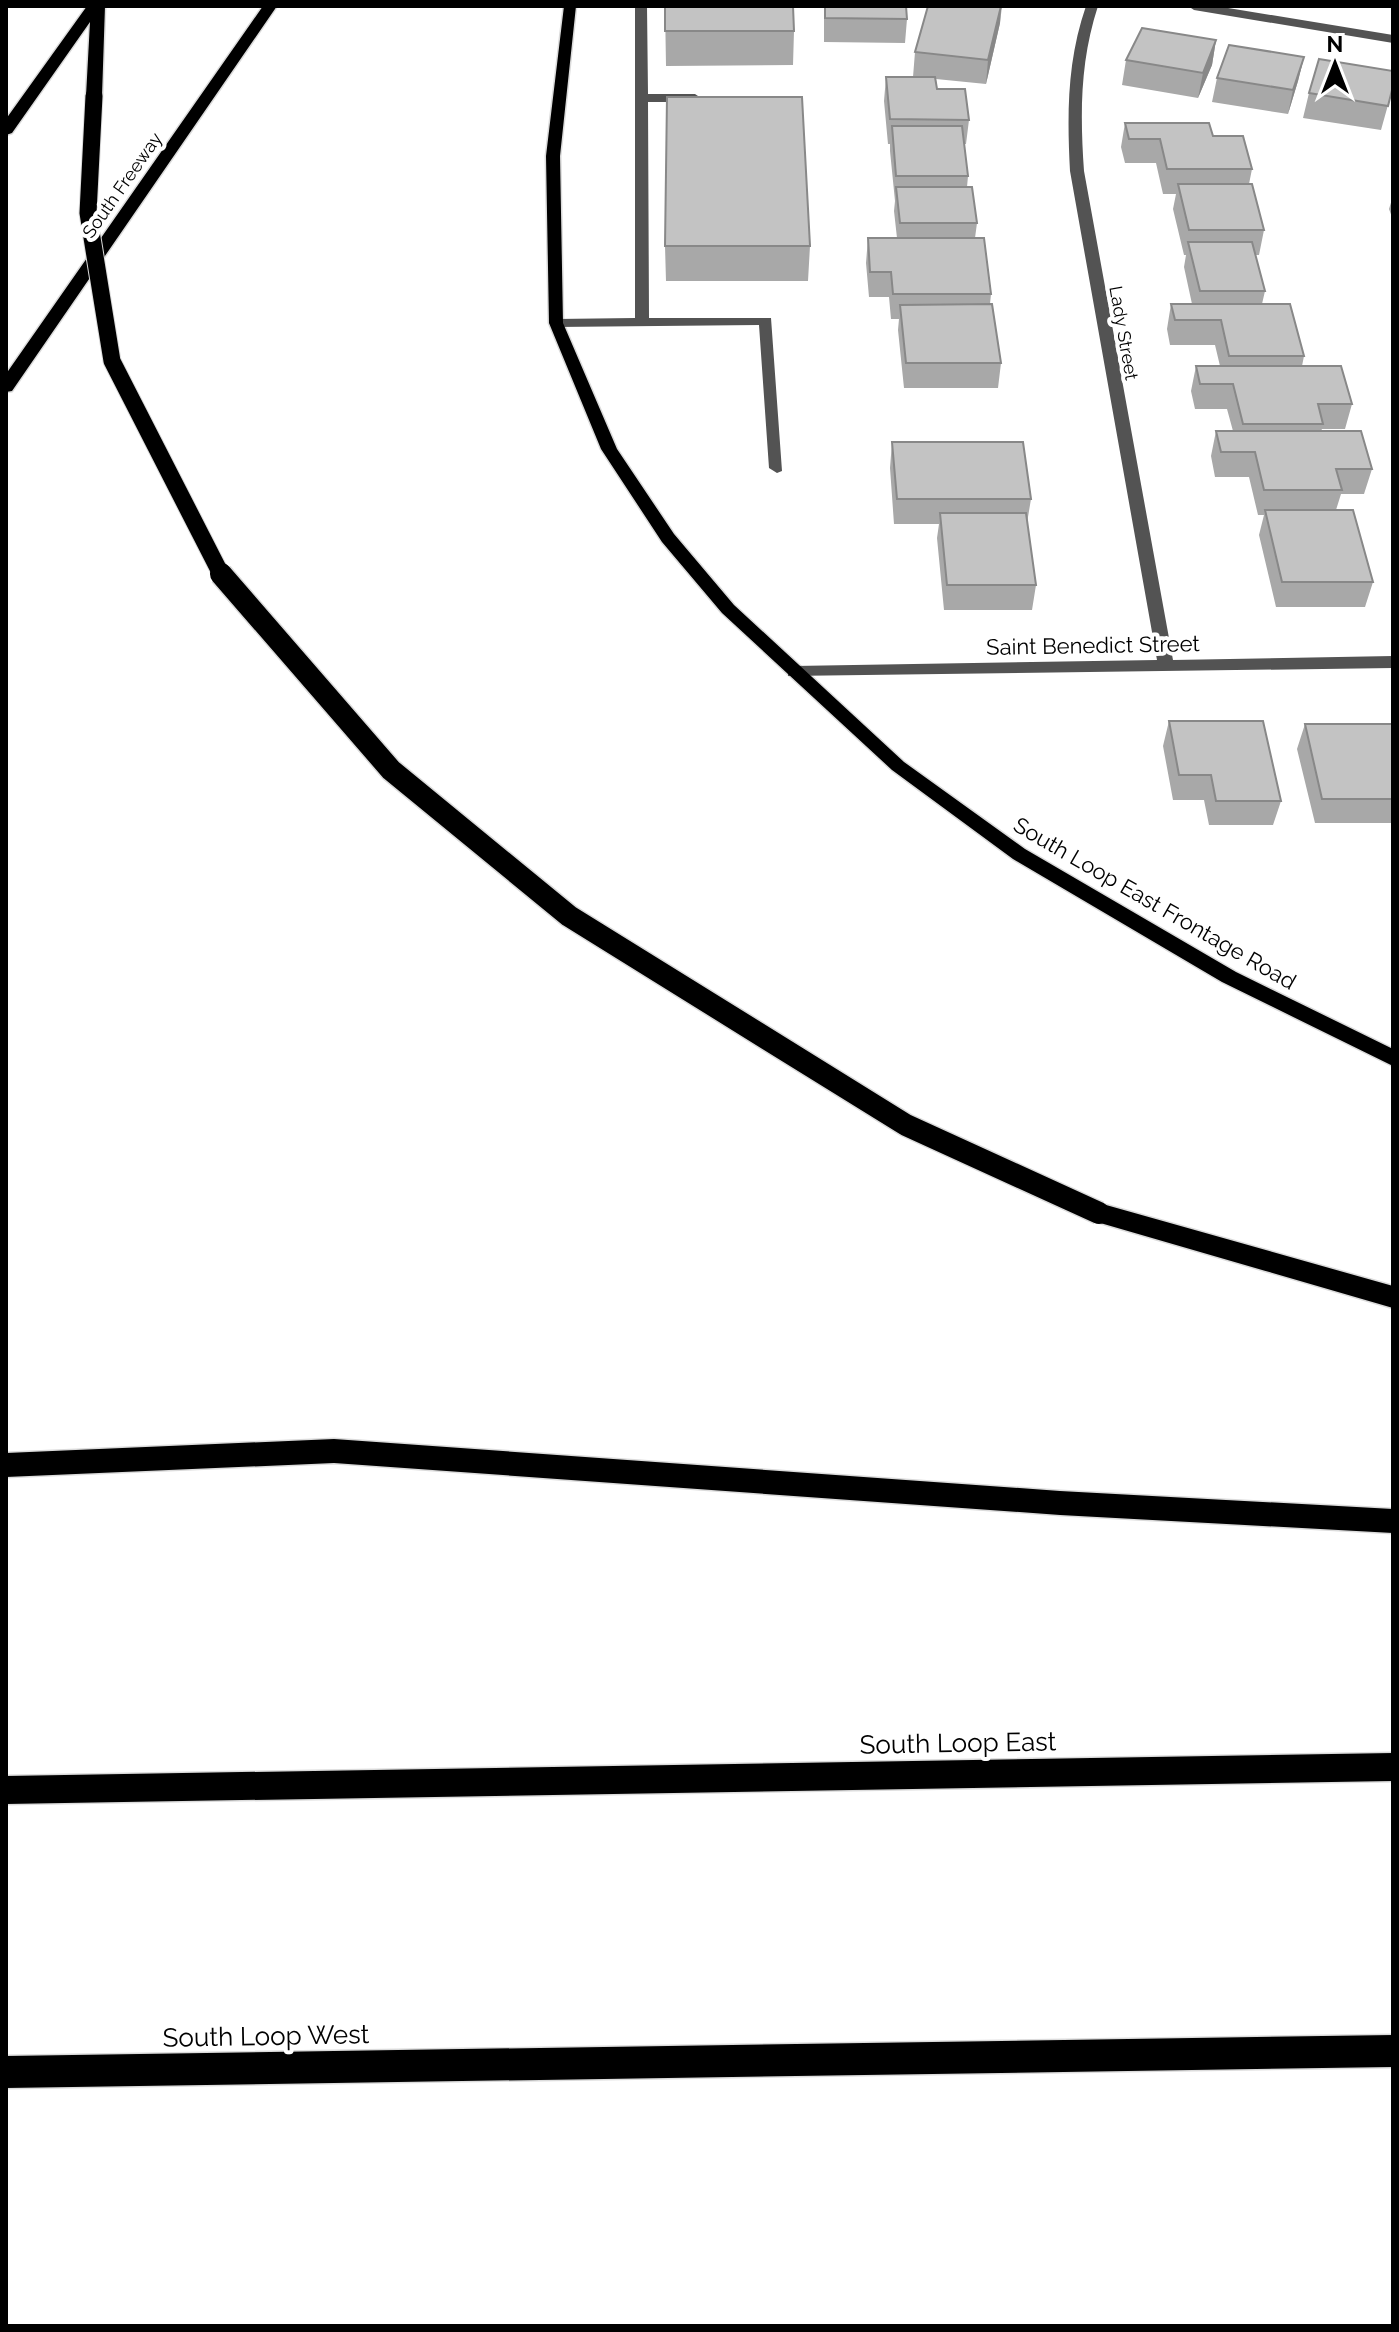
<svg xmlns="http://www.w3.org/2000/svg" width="1399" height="2332" font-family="Raleway,sans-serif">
	<rect width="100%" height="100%" fill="#fff"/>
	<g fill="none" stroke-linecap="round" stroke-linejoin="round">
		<g stroke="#dbdbdb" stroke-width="3">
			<path id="major" d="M564,6H576L560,156L563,323L617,449L674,534L734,605L904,762L1025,849L1236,972L1393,1049V1066L1222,982L1013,859L892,770L722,613L662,542L601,449L549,323L546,156Z"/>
		</g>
		<g stroke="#dbdbdb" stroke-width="3">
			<path id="highway" d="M87,6H105L102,96L94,101L86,96L90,22L12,133L6,135V119Z
				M263,6H277L12,391L6,392V374Z
				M1099,1203L1393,1286V1308L1090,1220L1087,1213L1090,1206Z
				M334,1439L1060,1491L1393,1509V1533L1060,1515L334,1463L6,1477V1453Z
				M1393,1753V1781L6,1804V1776Z
				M1393,2035V2067L6,2088V2056Z"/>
		</g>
		<path fill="#535353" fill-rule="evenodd" d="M635,6H647L648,94H695L701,98L695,102H648L649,318H771L782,471L777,473L769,468L759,325L556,327L549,323L556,319L635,318Z
			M1086,6H1098C1080,61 1080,114 1084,171L1173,660L1393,656V668L788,676V668L794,666L1157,660L1070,171C1067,114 1067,61 1086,6Z
			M1188,6H1216L1393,35V43L1194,10Z"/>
		<use href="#major" fill="#000" fill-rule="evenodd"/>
		<use href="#highway" fill="#000" fill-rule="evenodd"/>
		<g stroke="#dbdbdb" stroke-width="19" stroke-linecap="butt">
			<path id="highway-bridge-far1" d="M94,96L88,213L112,361L222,576"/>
		</g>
		<g stroke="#dbdbdb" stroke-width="25" stroke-linecap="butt">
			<path id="highway-bridge" d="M221,574L391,770L569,916L906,1125L1099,1213"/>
		</g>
		<use href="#highway-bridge-far1" stroke="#000" stroke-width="17"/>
		<use href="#highway-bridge" stroke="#000" stroke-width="22"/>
	</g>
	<path fill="#a8a8a8" d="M665,6L794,31L793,65L666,66Z
		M824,6H906L907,19L905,43L824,42Z
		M928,6H1002L1000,23L986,84L936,79L937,89L969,120L966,144H964L968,176L967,187L977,223L975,238L991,294L990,304L1001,363L998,388H904L898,330L899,319H891L889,297H869L866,263L868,238H897L894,211L895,201L890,151V144H888L884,101L886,77H913L915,52Z
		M1216,40L1212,65L1198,98L1122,85L1126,60Z
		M1304,57L1298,81L1288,114L1212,102L1217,78Z
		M1393,87L1381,130L1303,118L1309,93Z
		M1125,123L1213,136L1252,169L1249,184L1264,230L1259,255H1255L1265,291L1262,304L1304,356L1302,366L1352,404L1345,429H1322L1321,431L1372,469L1364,494H1341L1336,510L1373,582L1365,607H1276L1259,535L1264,515H1258L1249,477H1215L1211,456L1216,431H1233L1227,409H1195L1191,391L1196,366H1220L1215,345H1170L1167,329L1171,304H1192L1184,267L1186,255H1184L1173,209L1176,194H1163L1156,163H1125L1121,147Z
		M1393,196V220L1389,209Z
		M665,246H810L808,281H666Z
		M892,442L1031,499L1027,523L1036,585L1032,610H944L937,538L939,524H894L890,468Z
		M1169,721L1281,801L1273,825H1209L1204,800H1173L1163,746Z
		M1305,724H1393V823H1315L1297,749Z"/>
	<path fill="#888" d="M1001,6L1000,23L986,84L988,60Z
		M1216,40L1212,65L1198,98L1203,73Z
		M1304,57L1298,81L1288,114L1293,90Z"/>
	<path fill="#c3c3c3" stroke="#888" stroke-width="2" d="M665,6H793L794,31H665Z
		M825,6H906L907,19L825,18Z
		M928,6H1001L988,60L915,52Z
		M1142,28L1216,40L1203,73L1126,60Z
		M1229,45L1304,57L1293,90L1217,78Z
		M1319,59L1393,71V86L1388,106L1309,93Z
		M886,77H935L937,89H965L969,120L890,119Z
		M667,97H802L810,246H665Z
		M1125,123H1209L1213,136H1243L1252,169H1167L1160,139H1129Z
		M892,126H962L968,176H896Z
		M1178,184H1252L1264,230H1189Z
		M896,187H972L977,223H900Z
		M868,238H984L991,294H893L891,272H870Z
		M1188,242H1252L1265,291H1200Z
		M992,304L1001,363H906L900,305Z
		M1171,304H1290L1304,356H1229L1221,320H1175Z
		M1196,366H1341L1352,404H1318L1323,424H1243L1233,384H1200Z
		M1216,431H1361L1372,469H1336L1342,490H1264L1255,452H1221Z
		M892,442H1023L1031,499H897Z
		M1265,510H1353L1373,582H1282Z
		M940,513H1026L1036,585H947Z
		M1169,721H1263L1281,801H1216L1211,775H1179Z
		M1305,724H1393V799H1322Z"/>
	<g text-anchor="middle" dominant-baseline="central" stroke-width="8" stroke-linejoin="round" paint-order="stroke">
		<g font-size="18" fill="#000" stroke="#fff">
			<text transform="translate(122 185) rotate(-55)">South Freeway</text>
			<text transform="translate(1124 333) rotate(80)">Lady Street</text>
		</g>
		<g font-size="22" fill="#000" stroke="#fff">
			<text transform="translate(1093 645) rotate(-1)">Saint Benedict Street</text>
			<text transform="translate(1155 903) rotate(30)">South Loop East Frontage Road</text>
		</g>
		<g font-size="26" fill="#000" stroke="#fff">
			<text transform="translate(958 1743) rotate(-1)">South Loop East</text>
			<text transform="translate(266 2036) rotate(-1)">South Loop West</text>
		</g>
	</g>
	<rect width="1399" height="2332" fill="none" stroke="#000000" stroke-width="16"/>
	<g transform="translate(1335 64)" stroke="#ffffff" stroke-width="6" paint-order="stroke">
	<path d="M0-6L14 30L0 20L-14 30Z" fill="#000000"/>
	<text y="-12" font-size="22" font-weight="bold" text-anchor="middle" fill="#000000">N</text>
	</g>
</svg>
